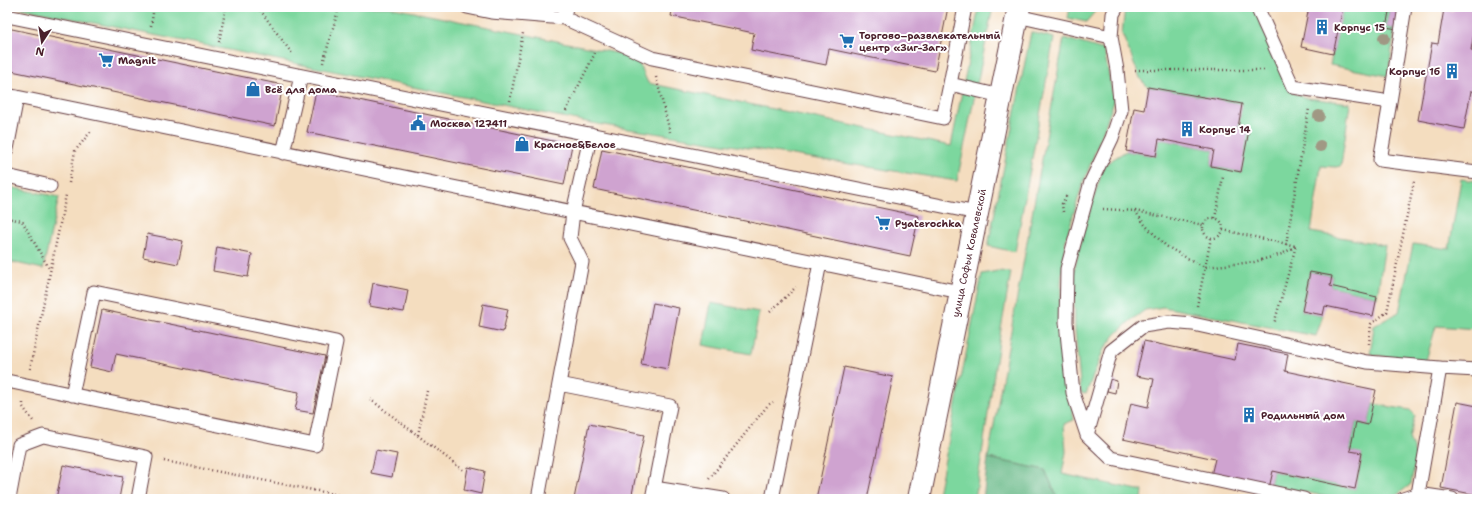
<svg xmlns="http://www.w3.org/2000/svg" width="1484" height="506" font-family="'Shantell Sans',sans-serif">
	<rect width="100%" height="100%" fill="#fff"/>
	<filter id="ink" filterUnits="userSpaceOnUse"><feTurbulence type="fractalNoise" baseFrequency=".025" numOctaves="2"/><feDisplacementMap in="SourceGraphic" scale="8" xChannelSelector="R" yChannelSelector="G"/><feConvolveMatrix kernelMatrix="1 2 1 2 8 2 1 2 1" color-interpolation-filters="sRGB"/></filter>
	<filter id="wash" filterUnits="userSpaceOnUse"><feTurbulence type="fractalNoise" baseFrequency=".012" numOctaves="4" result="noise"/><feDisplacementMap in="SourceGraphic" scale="16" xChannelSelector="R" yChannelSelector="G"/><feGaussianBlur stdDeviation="0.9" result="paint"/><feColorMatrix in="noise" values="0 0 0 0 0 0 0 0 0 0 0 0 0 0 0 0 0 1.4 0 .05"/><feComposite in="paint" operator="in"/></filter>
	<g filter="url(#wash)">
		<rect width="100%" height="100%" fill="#f4ddbf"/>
		<path fill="#7cd79e" stroke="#637b64" d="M14,7H389L636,57L648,83L951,146L979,7H993L957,181L597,124Z
			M1070,7H1099L1086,22L1068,18Z
			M1125,7H1253L1293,93L1307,98L1350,103L1341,166L1336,167L1321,166L1311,232L1385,245L1377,297L1330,286L1332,276L1310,272L1302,311L1323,315L1316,336L1163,307L1145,310L1130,321L1115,335L1103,351L1086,394L1081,393L1075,330L1074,271L1083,233L1104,165L1126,151L1156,156L1159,139L1214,150L1211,166L1241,172L1238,128L1242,104L1148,87L1141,80L1122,34Z
			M1343,7H1390L1386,27L1395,29L1388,76L1330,65Z
			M1031,32L1054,38L1015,252L988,246Z
			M1064,38L1104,50L1114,102L1081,189L1065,243L1061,283V341L1074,420L1064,424L1066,452L1062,474L1143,491L1142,499H1058L1045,470L988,458Z
			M1461,179L1477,181V329L1436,326L1425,364L1370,354L1374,326L1399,312L1413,244L1449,249Z
			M10,187L59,197L43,269L7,261V200Z
			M997,271L1011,272L1000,335L975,499H937L982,274Z
			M711,303L759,312L751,354L703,345Z
			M1373,404L1410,410L1415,415L1409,438L1416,456L1411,484L1397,495L1386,499H1338L1270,485L1273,471L1355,489L1362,454L1350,451L1356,422L1368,425Z"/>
		<path fill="#65b885" stroke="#586c58" d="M988,458L1045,470L1058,499H983Z"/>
		<g id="blocks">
			<path fill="#cfa3d0" d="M673,7H948L935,71L829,49L826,65L751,50L754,33L671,16Z
				M1309,7H1343L1333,54L1301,47Z
				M1390,7H1401L1397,29L1386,27Z
				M1454,7H1477V16L1471,50L1477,51V92L1471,91L1464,129L1418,120L1432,43L1438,44L1444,9L1453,11Z
				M7,28L283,85L275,126L7,70Z
				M1148,87L1242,104L1238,128L1249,130L1241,172L1211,166L1214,150L1159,139L1156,156L1126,151L1134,108L1144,110Z
				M316,91L572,145L564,185L307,132Z
				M602,149L919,216L910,256L594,189Z
				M147,234L183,241L178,264L143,257Z
				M217,247L252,254L248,277L213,271Z
				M1310,272L1332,276L1330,286L1377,297L1373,316L1325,306L1323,315L1302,311Z
				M373,283L408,290L404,312L369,306Z
				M653,303L679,308L668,369L641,364Z
				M483,304L508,309L503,332L479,327Z
				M102,310L325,356L313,413L295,410L299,392L288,390L116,354L112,372L90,367Z
				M1144,341L1235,360L1238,344L1288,354L1285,371L1376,390L1368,425L1356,422L1350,451L1362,453L1355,489L1273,471L1269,488L1211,475L1215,459L1123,439L1131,403L1148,407L1154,379L1136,376Z
				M844,367L893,377L867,499H816Z
				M1110,379L1117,381L1115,393L1107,391Z
				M1457,402L1477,406V495L1441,488Z
				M589,424L644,435L631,499H574Z
				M376,450L397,454L392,477L371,473Z
				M63,465L123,477L119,499H56Z
				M468,467L485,471L481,494L464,490Z"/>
		</g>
	</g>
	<g filter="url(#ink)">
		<use href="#blocks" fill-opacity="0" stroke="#643c41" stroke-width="1"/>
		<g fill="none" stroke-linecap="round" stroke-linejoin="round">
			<g stroke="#643c41" stroke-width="15">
				<path id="service" d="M467,7L491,12L564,18
					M566,7L564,18L652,58L943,118L950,84L1001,96
					M1257,7L1293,87L1390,102L1380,160L1477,172
					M7,16L977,213
					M1017,16L1111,37
					M950,84L965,7
					M7,95L960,292
					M1390,102L1405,7
					M7,149L17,97
					M283,153L301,76
					M7,176L50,186
					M7,381L315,445L336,342L94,292L72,395
					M559,384L582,262L570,238L573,212L591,134
					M1087,435L1073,393L1066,322L1067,269L1091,182L1112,138L1121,111L1117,70L1111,37L1113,14L1117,7
					M654,488L723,499
					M1418,494L1440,368
					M9,499L19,445L43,436L146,457L138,499
					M538,499L559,384L670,406L652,499
					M772,499L820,263
					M1304,499L1111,458L1087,435L1111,351L1143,326L1169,322L1193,324L1367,362L1440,368L1477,370
					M1403,499L1418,494L1452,499"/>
			</g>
			<g stroke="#643c41" stroke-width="24">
				<path id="tertiary" d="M919,499L1019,7"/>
			</g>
			<path stroke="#643c41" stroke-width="2.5" stroke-dasharray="1 3" stroke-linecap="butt" d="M258,7L293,55
				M151,26L154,7
				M219,42L226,7
				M323,63L339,7
				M1135,70H1266
				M656,77L670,132
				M510,101L523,33
				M566,111L596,51
				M69,183L75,151L92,130
				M1103,209L1135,211L1203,225
				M1135,211L1145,225L1166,246L1187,258L1205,267L1254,262L1282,254L1296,246
				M1063,212L1062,204L1067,195
				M1203 228a10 10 0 1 1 20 0a10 10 0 1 1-20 0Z
				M7,218L22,221L50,270
				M1215,218L1223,177
				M1223,230L1296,246L1274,324
				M1286,245L1309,108
				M1197,306L1211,238
				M770,312L796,287
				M1369,344L1371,324L1387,312L1414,181
				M30,369L66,195
				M370,399L463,470
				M23,403V407L33,421
				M418,435L427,391
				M164,461L359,499
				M709,479L768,405L773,402"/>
			<use href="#service" stroke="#fff" stroke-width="13"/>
			<use href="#tertiary" stroke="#fff" stroke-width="22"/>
		</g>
		<g fill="#a09884">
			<circle cx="1384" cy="38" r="6"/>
			<circle cx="1319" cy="116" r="6"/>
			<circle cx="1320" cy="146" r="6"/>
		</g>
	</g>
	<defs>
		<g id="building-bare" transform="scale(1.2)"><path d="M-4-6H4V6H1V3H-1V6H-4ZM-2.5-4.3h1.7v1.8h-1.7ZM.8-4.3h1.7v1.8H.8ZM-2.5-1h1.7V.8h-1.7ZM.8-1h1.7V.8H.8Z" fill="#1f6fb2" stroke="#fff" stroke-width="2.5" paint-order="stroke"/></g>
		<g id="supermarket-bare" transform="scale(1.2)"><path d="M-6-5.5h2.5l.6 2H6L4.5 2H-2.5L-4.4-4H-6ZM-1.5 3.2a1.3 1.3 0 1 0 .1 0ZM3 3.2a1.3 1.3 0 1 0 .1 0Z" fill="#1f6fb2" stroke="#fff" stroke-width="2.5" paint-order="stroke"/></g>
		<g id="shop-bare" transform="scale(1.2)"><path d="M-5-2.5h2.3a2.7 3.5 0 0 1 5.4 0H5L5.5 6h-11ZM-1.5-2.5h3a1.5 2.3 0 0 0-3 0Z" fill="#1f6fb2" stroke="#fff" stroke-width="2.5" paint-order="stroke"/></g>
		<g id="civic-bare" transform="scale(1.2)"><path d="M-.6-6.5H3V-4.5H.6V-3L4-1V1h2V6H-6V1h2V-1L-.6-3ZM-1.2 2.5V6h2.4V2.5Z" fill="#1f6fb2" stroke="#fff" stroke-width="2.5" paint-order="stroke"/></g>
	</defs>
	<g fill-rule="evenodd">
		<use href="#building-bare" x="1322" y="27"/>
		<use href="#supermarket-bare" x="847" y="41"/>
		<use href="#supermarket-bare" x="106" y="60"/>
		<use href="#building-bare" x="1452" y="71"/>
		<use href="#shop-bare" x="253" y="89"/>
		<use href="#civic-bare" x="418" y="123"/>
		<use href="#building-bare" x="1187" y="129"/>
		<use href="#shop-bare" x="522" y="144"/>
		<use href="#supermarket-bare" x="883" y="223"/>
		<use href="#building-bare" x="1249" y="415"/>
	</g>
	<g text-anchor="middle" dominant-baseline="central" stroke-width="4" stroke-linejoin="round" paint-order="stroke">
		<g font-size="10" font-weight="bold" fill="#4a1f2b" stroke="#fff" text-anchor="start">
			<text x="1334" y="27">Корпус 15</text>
			<text x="859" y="35">Торгово–развлекательный<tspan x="859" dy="12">центр «Зиг-Заг»</tspan></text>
			<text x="118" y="60">Magnit</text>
			<text x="1440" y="71" text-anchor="end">Корпус 1б</text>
			<text x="265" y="89">Всё для дома</text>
			<text x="430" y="123">Москва 127411</text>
			<text x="1199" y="129">Корпус 14</text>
			<text x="534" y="144">Красное&amp;Белое</text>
			<text x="895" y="223">Pyaterochka</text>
			<text x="1261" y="415">Родильный дом</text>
		</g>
		<g font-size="10" fill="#4a1f2b" stroke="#fff">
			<text transform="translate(969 253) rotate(-78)">улица Софьи Ковалевской</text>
		</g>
	</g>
	<rect width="1484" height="506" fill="none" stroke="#fff" stroke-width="24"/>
	<g transform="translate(42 42) rotate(192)" stroke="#ffffff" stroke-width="3" paint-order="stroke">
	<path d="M0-3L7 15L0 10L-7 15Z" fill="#4a1f2b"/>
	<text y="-6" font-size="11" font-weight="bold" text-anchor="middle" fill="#4a1f2b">N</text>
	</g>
</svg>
